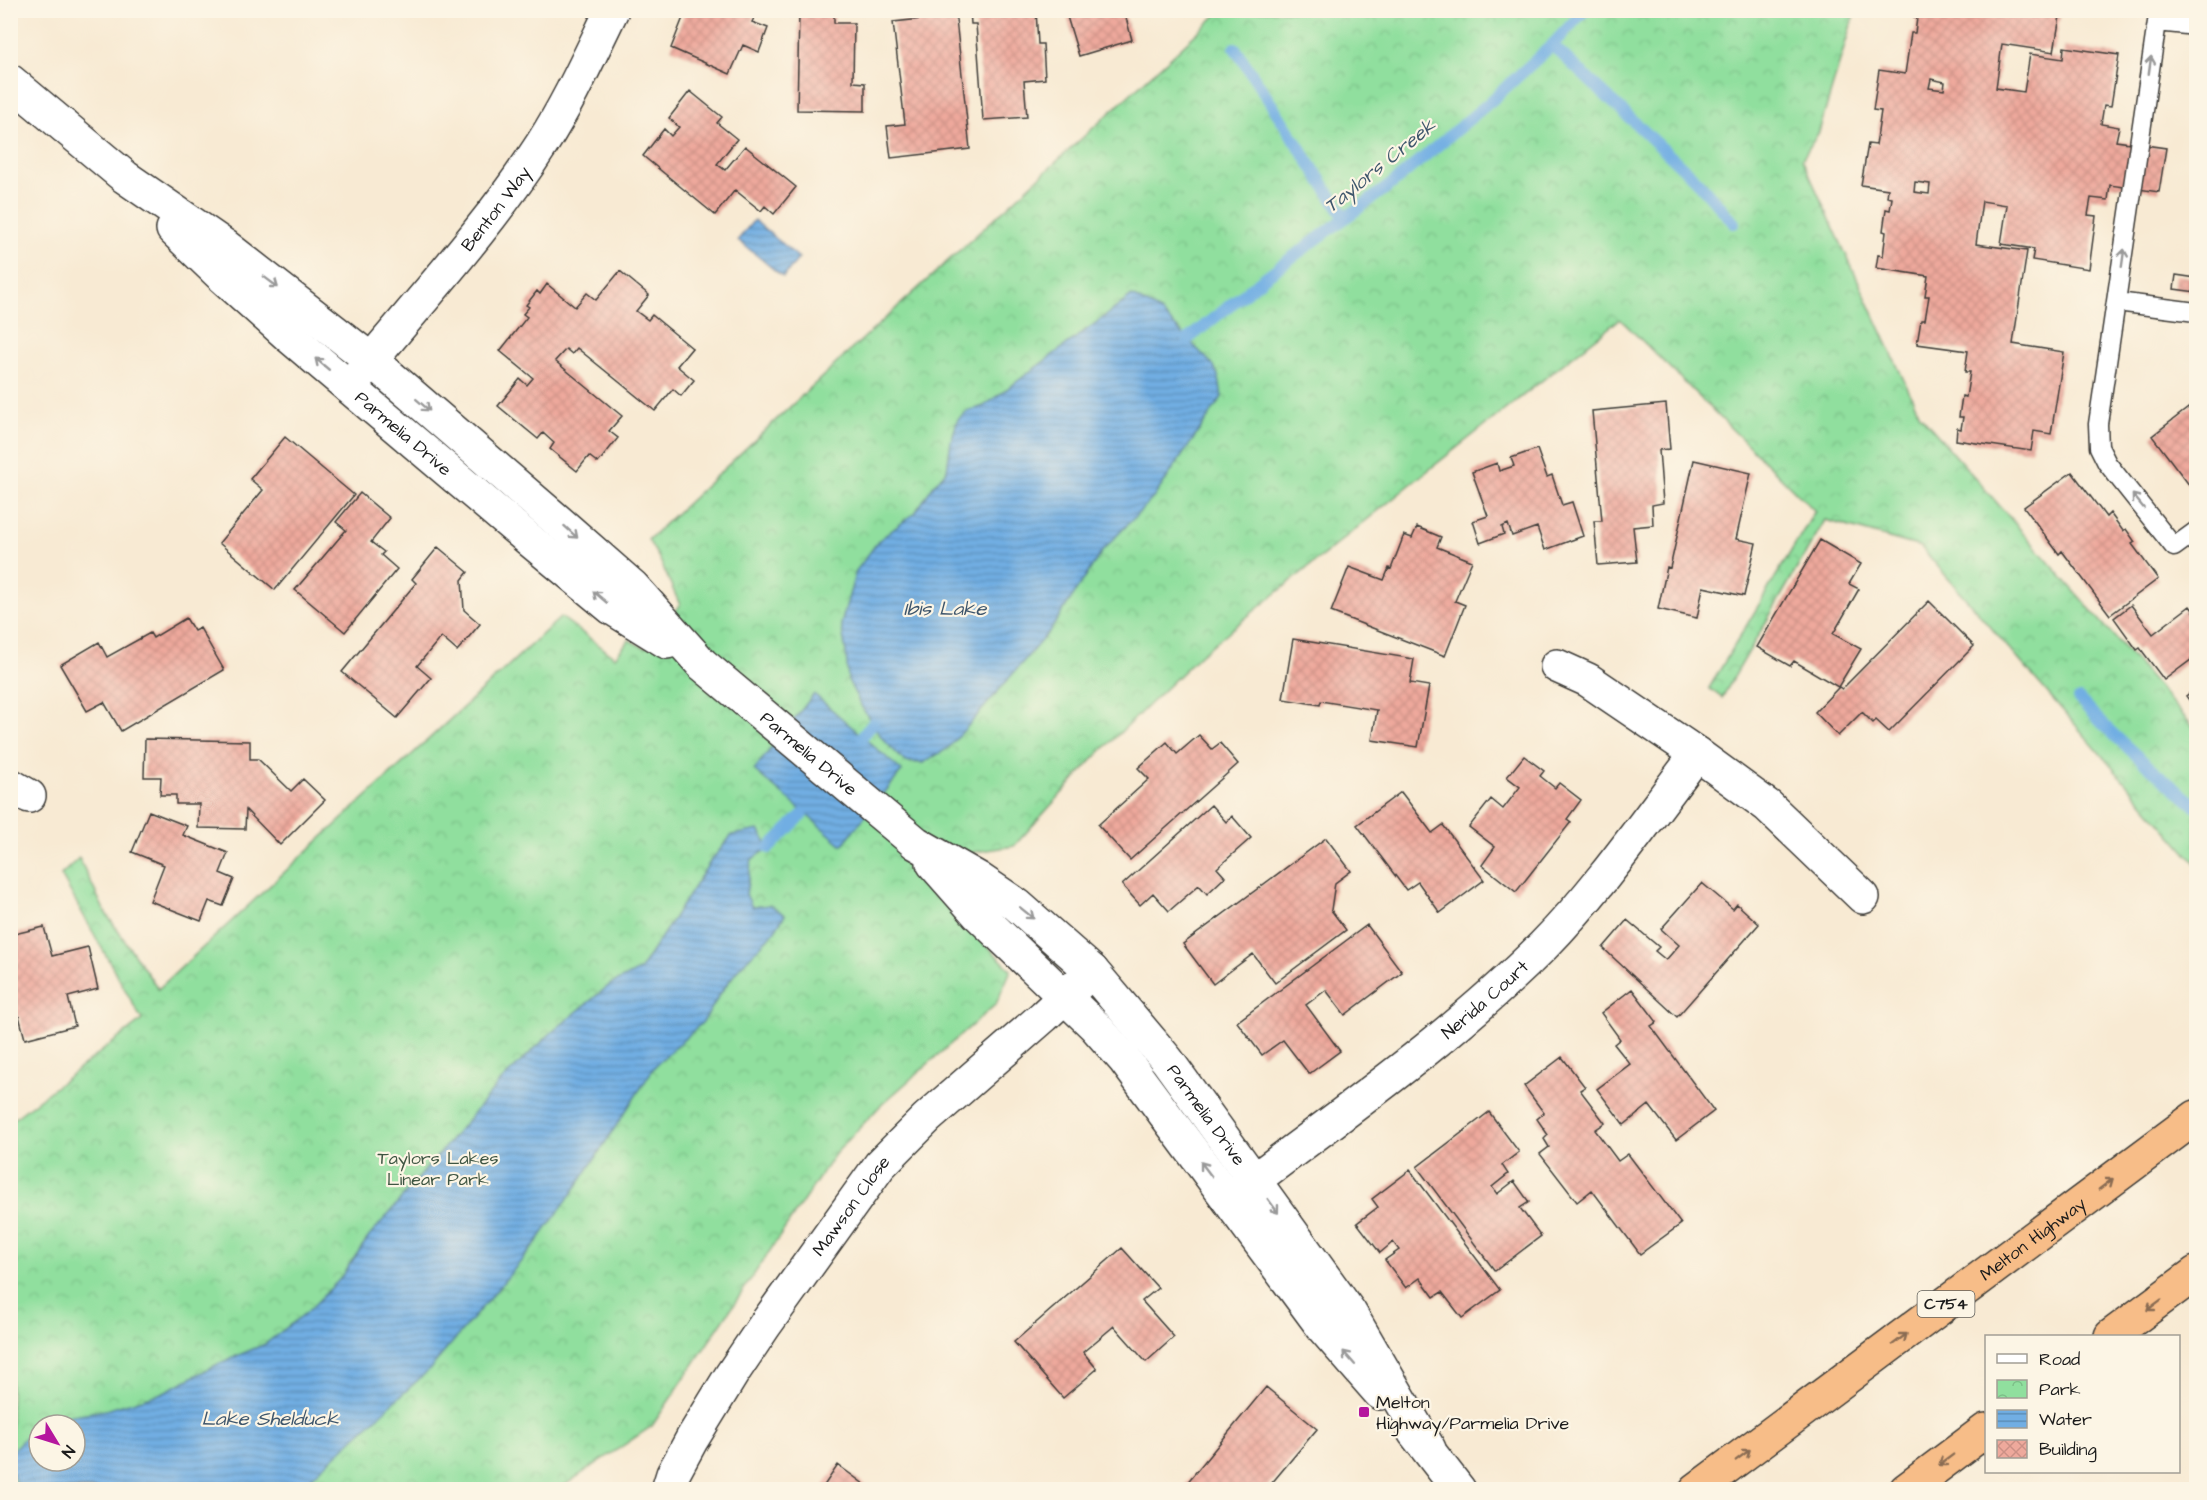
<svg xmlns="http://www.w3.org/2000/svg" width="2207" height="1500" font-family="'Architects Daughter',sans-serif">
	<defs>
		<pattern id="park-crowns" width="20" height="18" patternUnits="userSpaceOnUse" patternTransform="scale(1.5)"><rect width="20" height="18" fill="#90df9e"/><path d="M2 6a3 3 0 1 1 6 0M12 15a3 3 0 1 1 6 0" fill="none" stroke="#7cbf88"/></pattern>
		<pattern id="water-rules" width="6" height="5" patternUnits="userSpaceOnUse" patternTransform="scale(1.5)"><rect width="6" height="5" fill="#71aee3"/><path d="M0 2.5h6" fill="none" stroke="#5c8db7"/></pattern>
		<pattern id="building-cross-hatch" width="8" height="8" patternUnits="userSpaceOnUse" patternTransform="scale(1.5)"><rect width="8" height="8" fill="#eea99c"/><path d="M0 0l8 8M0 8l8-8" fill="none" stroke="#cc9186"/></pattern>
	</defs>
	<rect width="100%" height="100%" fill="#fcf5e5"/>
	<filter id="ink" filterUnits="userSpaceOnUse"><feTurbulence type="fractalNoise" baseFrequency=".0167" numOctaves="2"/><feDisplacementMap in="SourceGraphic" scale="12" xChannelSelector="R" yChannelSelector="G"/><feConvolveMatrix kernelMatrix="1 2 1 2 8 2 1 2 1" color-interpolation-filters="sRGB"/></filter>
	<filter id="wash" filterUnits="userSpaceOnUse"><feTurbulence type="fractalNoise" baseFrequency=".008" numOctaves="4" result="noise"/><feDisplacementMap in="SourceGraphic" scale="24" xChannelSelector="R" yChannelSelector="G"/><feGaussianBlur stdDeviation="1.35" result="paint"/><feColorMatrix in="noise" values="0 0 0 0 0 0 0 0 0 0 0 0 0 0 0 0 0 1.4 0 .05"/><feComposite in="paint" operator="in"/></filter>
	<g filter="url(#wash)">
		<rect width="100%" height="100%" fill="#f8ead3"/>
		<path fill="url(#park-crowns)" stroke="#567e5d" stroke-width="1.5" fill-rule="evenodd" d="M1221,11H1855L1819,132L1802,159L1920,415L2196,730V864L1921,547L1825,520L1722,698L1709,688L1815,511L1620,319L1416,480L1200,655L1094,758L1014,846L974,852L939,893L944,902L1011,970L996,1004L880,1106L835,1154L652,1426L559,1489L11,1490V1121L142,1020L61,875L79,858L105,912L158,989L561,617L615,657L629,640L645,648L680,605L659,558L648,540L854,347ZM39,1425H75V1461H39Z"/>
		<path fill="url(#water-rules)" stroke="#466580" stroke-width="1.5" d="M754,220L799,258L783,277L738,240Z
			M1132,296L1160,311L1214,366L1219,378L1222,397L1154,497L1103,550L1051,629L976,717L947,749L923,763L905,762L882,738L863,709L848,680L846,652L841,624L856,571L879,540L915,513L933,486L947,470L951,441L958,419L968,411L984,406Z
			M814,694L902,771L842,845L754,770Z
			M759,830L769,848L752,859L746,894L752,907L770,905L785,915L774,932L739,968L720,994L704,1021L655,1066L577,1186L533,1247L430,1369L312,1477L294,1490L19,1489L11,1471V1452L27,1435L39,1428V1461H75V1425H43L53,1418L106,1410L162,1393L220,1363L265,1344L308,1311L339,1280L368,1238L499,1083L552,1032L611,984L640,970L710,862L732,835Z"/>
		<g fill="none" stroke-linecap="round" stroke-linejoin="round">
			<path stroke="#71aee3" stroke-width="12" d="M1552,45L1698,182L1734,223
				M1235,48L1345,218
				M1188,339L1264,278L1393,183L1491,101L1552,45L1585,10
				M2079,699C2115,739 2155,772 2196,806
				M862,737L873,723
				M769,848L802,815"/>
		</g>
		<g id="blocks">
			<path fill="url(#building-cross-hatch)" fill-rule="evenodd" d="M686,10H745L755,16L752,22L768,28L759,52L743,45L730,74L671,48Z
				M795,10H834V23H854L853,82L865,83V111L797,110L799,14H795Z
				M920,10H955L970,149L891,158L887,126L905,124L893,22L921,19Z
				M970,10H1036L1038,44H1043L1045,79L1024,81L1027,117L983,120L976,24H971Z
				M1065,10H1124L1132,40L1079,56Z
				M1915,10H2061L2054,52L2002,44L1996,88L2024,92L2030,54L2063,59L2064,47L2119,55L2111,106L2104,105L2101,124L2119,127L2116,141L2166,148L2159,192L2110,185L2108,200L2091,198L2088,215L2096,216L2089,269L2032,260L2034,249L2001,244L2007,205L1982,201L1976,244L2027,251L2013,344L2064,352L2051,434L2034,431L2031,451L1956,440L1957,428L1961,429L1963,417H1959L1962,396L1966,397L1970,372H1965L1968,351L1917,344L1921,320H1925L1929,296H1925L1928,276L1876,268L1878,255L1883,256L1886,232L1883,231L1886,209L1890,210L1892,198L1887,197L1888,189L1861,185L1868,144L1876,145L1881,111L1873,110L1879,70L1905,74L1911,33H1915L1917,18L1914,17ZM1931,79L1945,82L1944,90L1929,88ZM1915,182L1930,184L1929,194L1914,192Z
				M690,91L722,117L717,123L737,139L717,164L725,170L745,146L796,187L774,214L765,206L761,211L735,190L715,215L643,156L664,129L671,136L679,127L669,118Z
				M620,271L649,295L636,311L648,320L652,315L692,348L677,366L694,380L681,396L673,389L655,411L577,348L572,354L566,349L555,361L622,416L609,431L618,438L598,463L589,456L577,471L550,449L554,443L543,433L538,439L498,406L520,379L527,385L533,378L500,351L527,317L523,314L529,307L526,305L537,291L540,294L547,284L575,307L587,293L596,300Z
				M2176,275L2196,278V292L2174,289Z
				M2196,402V494L2152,436Z
				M1666,404L1670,449L1659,450L1663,503L1652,505L1653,525L1633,527L1637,562L1598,565L1594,521H1602L1592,411Z
				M285,437L354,495L275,590L219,543L263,490L250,479Z
				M1537,449L1547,477L1552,475L1562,505L1572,502L1583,536L1545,550L1537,527L1512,536L1508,524L1502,527L1504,534L1480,543L1473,521L1488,516L1472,472L1497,463L1499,471L1514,466L1511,458Z
				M1694,460L1751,473L1736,539L1756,543L1744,596L1703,587L1697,618L1658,609L1667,567L1670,568Z
				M2072,472L2106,517L2110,513L2123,531L2126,529L2135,542L2132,544L2158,579L2110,615L2062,551L2059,554L2024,507Z
				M360,493L390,518L371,542L384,552L381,555L397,569L345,632L295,590L346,530L336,522Z
				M1417,527L1441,537L1437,547L1472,561L1455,601L1465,605L1445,656L1331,612L1349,567L1384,580L1389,568L1391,569L1404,535L1412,538Z
				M1820,540L1861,564L1849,584L1859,589L1833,634L1861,649L1838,687L1794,661L1790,666L1757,647Z
				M438,547L468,572L462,580L464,610L480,624L457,651L441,637L417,666L431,678L397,718L342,672L416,583L412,579Z
				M1929,601L1974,646L1889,732L1876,720L1873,723L1862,712L1838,736L1815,712L1839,687L1842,689Z
				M2131,605L2153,634L2190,606L2196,614V656L2164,680L2140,648L2137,650L2114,618Z
				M186,618L194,631L200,628L224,670L121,731L104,702L87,711L60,665L99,642L107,657L150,633L153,638Z
				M1293,639L1414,659L1410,683L1429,686L1418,747L1372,740L1377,710L1321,701L1320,705L1283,699Z
				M2196,688V710L2186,696Z
				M1199,735L1212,749L1220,743L1238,764L1130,860L1098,825L1149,779L1138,768L1167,742L1177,754Z
				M145,739L250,741V759H258L291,791L303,779L325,800L280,845L246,810L245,829L198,828L199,804H176V795H160L161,777H144Z
				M1524,756L1544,771L1540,776L1555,788L1559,783L1581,800L1567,819L1571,822L1516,892L1482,865L1495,847L1469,827L1491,799L1503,809L1520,787L1507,777Z
				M1401,792L1432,833L1443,825L1484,880L1440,913L1418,882L1406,890L1357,825Z
				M1211,805L1226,822L1232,816L1251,838L1217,868L1225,877L1207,894L1199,885L1169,911L1153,893L1140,905L1122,885Z
				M149,811L187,826L183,835L228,853L220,873L234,879L223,906L209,901L201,921L150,901L164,865L132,852Z
				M1326,838L1351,871L1335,883L1331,910L1346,930L1275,983L1253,954L1213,984L1183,944Z
				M1702,883L1733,909L1737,904L1759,924L1677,1017L1603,948L1627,920L1659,947L1655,951L1666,960L1679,945L1661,929Z
				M1367,925L1402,972L1345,1015L1326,990L1306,1005L1340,1051L1309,1074L1283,1040L1262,1055L1237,1022Z
				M44,927L52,956L88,947L98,989L68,997L75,1026L25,1039L19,1016L10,1019V935Z
				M1632,989L1657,1022L1651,1026L1714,1111L1676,1140L1649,1105L1624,1125L1597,1089L1630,1064L1614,1044L1620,1039L1601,1013Z
				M1562,1057L1585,1087L1580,1090L1605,1123L1595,1130L1618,1161L1628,1154L1681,1224L1640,1254L1592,1190L1577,1202L1540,1154L1549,1147L1544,1139L1548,1135L1537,1119L1544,1113L1524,1086Z
				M1489,1112L1519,1152L1502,1165L1508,1174L1492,1187L1497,1194L1514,1181L1529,1202L1520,1208L1541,1236L1495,1271L1417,1167Z
				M1410,1170L1500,1290L1462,1318L1442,1292L1434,1297L1420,1278L1406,1288L1385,1260L1399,1250L1393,1242L1380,1253L1357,1223L1378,1207L1372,1199Z
				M1122,1248L1158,1288L1142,1301L1174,1337L1146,1362L1114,1326L1083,1352L1097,1369L1063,1398L1014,1342Z
				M1266,1387L1317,1429L1266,1490H1181Z
				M838,1465L872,1490H821Z"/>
		</g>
	</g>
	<g filter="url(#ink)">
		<use href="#blocks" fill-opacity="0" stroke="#3d3b37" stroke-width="1.5"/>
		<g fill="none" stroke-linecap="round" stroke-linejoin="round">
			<g stroke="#3d3b37" stroke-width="21">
				<path id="service" d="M2196,26L2157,22L2098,424L2099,447L2107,463L2174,547L2196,531
					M2117,302L2196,312"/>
			</g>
			<g stroke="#3d3b37" stroke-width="36">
				<g id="minor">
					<path id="s1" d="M349,387C414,307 486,231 542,144C569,102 590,55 612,10"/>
					<path d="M1557,666L1588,680L1697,754L1768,806L1863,897"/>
					<path d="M10,785L29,796"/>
					<path id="s2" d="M1232,1197C1338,1116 1448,1041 1543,946C1600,888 1647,819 1697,754"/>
					<path id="s3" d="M668,1490L673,1474L692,1439L732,1374L765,1325L880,1165L927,1118L1044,1016L1092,971"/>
				</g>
			</g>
			<g stroke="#3d3b37" stroke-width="36">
				<g id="tertiary">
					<path id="s4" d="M10,81L125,177L225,246L371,360L567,529L633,587L702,664L916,843L979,879L1017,905L1092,971L1167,1060L1350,1313L1429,1449"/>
					<path id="s5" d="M173,229L222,276L290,337L532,542L612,608L667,642"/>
					<path d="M933,863L978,914L1095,1026L1124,1059L1324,1329L1380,1393"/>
					<path d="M1414,1432L1459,1490"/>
				</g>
			</g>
			<g stroke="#3d3b37" stroke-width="36">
				<g id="trunk">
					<path d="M2111,1336L2196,1273"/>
					<path id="s6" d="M1696,1490L2196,1117"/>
					<path d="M1906,1490L1986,1430"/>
				</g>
			</g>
			<use href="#service" stroke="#fff" stroke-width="18"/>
			<use href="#minor" stroke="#fff" stroke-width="33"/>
			<use href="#tertiary" stroke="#fff" stroke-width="33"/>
			<use href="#trunk" stroke="#f7bd88" stroke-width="33"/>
		</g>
		<defs><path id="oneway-shaft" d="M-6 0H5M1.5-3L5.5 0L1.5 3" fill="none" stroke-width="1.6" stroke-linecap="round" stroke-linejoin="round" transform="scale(1.5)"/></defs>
		<g stroke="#999">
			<use href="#oneway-shaft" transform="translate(2150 65) rotate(-82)"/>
			<use href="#oneway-shaft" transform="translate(2123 258) rotate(-82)"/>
			<use href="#oneway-shaft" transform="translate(271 282) rotate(37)"/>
			<use href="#oneway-shaft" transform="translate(322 364) rotate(-140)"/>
			<use href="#oneway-shaft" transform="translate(423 405) rotate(41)"/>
			<use href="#oneway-shaft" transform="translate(2138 501) rotate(-129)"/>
			<use href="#oneway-shaft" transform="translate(571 532) rotate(42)"/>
			<use href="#oneway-shaft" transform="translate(600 597) rotate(-140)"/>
			<use href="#oneway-shaft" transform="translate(1027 913) rotate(39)"/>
			<use href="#oneway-shaft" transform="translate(1206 1169) rotate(-127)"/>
			<use href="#oneway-shaft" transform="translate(1273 1206) rotate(54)"/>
			<use href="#oneway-shaft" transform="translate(1349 1358) rotate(-131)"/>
		</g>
		<g stroke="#8a6c52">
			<use href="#oneway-shaft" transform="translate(2106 1184) rotate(-37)"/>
			<use href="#oneway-shaft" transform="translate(2154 1305) rotate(143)"/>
			<use href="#oneway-shaft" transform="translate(1900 1339) rotate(-37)"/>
			<use href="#oneway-shaft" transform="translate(1743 1455) rotate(-37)"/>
			<use href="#oneway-shaft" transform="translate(1946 1460) rotate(143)"/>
		</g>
	</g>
	<rect fill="#b5179e" stroke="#fcf5e5" stroke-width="2" x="1358" y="1406" width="12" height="12" rx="3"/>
	<g text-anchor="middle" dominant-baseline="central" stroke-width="4.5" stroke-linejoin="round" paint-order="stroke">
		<rect fill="#fcf5e5" stroke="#5f5d58" stroke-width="1.5" x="1917.5" y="1291" width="57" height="26" rx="4.5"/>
		<g font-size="16" font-weight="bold" fill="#1c1c1c">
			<text x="1946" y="1304">C754</text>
		</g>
		<g font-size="18" fill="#1c1c1c" stroke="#fcf5e5">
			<text stroke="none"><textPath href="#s1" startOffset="231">Benton Way</textPath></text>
			<text stroke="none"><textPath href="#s5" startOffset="308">Parmelia Drive</textPath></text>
			<text stroke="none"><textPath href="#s4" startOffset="1046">Parmelia Drive</textPath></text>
			<text stroke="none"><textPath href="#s2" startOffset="321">Nerida Court</textPath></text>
			<text stroke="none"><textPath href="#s4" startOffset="1588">Parmelia Drive</textPath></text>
			<text stroke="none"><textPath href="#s3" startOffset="339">Mawson Close</textPath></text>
			<text stroke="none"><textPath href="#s6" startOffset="420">Melton Highway</textPath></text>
		</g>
		<g font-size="18" fill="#3f5643" stroke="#fcf5e5">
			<text x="438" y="1158">Taylors Lakes<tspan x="438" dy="21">Linear Park</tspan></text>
		</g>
		<g font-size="18" fill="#1c1c1c" stroke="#fcf5e5" text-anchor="start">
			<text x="1376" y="1402">Melton<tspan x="1376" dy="21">Highway/Parmelia Drive</tspan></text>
		</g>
		<g font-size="20" font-style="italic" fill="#3e566c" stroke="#fcf5e5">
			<text transform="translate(1380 166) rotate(-39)">Taylors Creek</text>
			<text x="945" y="609">Ibis Lake</text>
			<text x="270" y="1419">Lake Shelduck</text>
		</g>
	</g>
	<rect width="2207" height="1500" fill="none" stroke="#fcf5e5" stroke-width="36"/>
	<rect x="1985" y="1335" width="195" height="138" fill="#fcf5e5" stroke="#a29e95" stroke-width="1.5"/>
	<rect x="1997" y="1354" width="30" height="9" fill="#ffffff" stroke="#a29e95" stroke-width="1.5"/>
	<text x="2039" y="1365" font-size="18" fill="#1c1c1c">Road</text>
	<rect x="1997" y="1380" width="30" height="18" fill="url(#park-crowns)" stroke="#a29e95" stroke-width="1.5"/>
	<text x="2039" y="1395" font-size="18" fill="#1c1c1c">Park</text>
	<rect x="1997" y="1410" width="30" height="18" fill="url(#water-rules)" stroke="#a29e95" stroke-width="1.5"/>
	<text x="2039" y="1425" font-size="18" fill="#1c1c1c">Water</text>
	<rect x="1997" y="1440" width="30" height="18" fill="url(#building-cross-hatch)" stroke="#a29e95" stroke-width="1.5"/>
	<text x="2039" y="1455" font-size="18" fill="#1c1c1c">Building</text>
	<g transform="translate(57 1443) rotate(128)"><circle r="28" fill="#fcf5e5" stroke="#a29e95" stroke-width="1.5"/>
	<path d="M0-4.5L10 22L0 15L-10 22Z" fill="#b5179e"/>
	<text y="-9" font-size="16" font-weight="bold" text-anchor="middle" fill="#1c1c1c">N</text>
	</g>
</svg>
